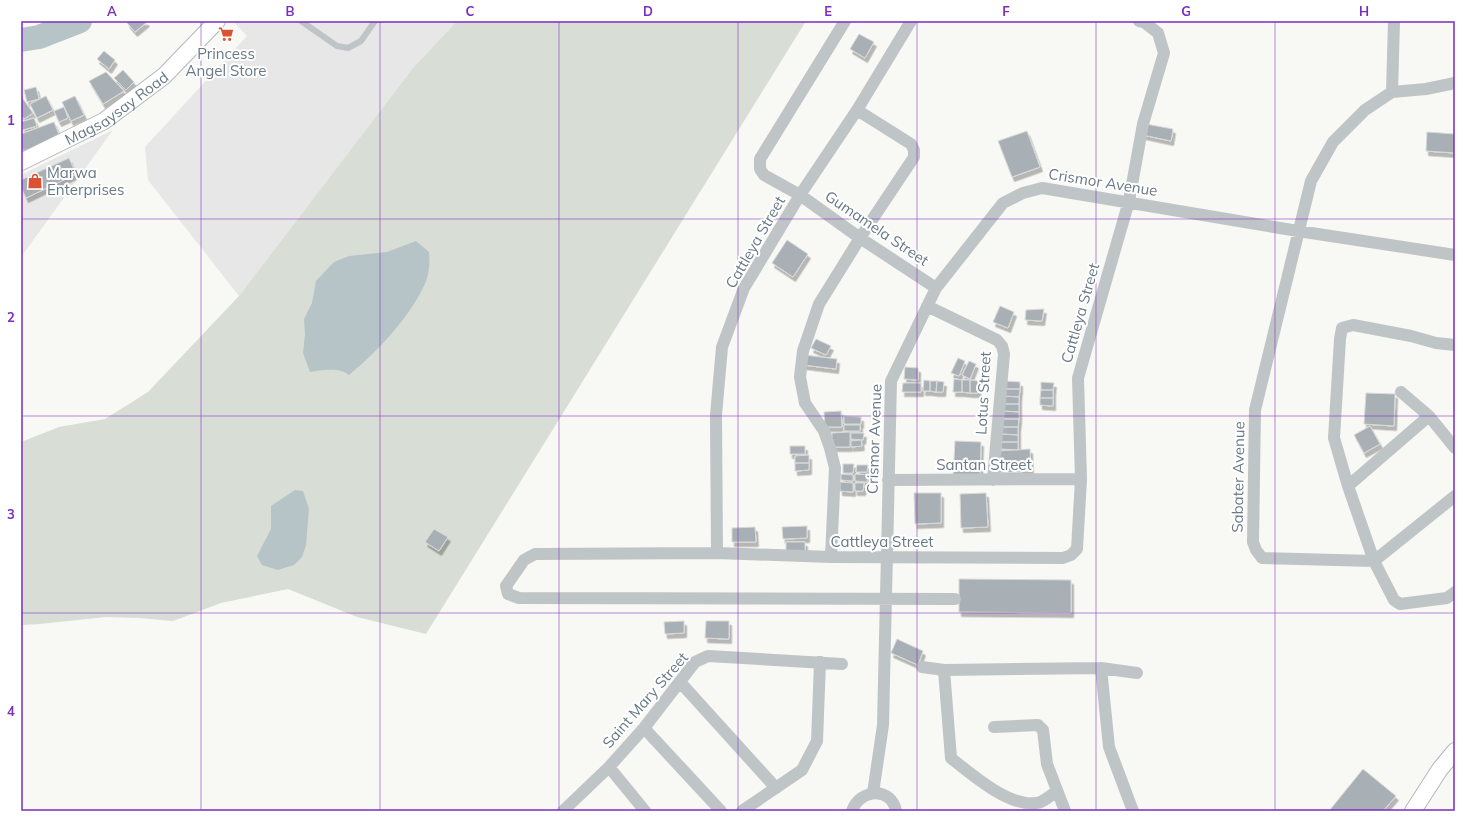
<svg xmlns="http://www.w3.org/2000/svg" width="1476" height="832" font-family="Mulish,sans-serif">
	<defs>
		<filter id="shadow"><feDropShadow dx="2.5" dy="4.5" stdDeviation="0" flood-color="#0004"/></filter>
	</defs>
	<rect width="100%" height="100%" fill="#f8f8f5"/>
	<path fill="#e6e7e6" d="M236,21H457L413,68L239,296L148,180L145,147L247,36L235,23Z
		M113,130L21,257V175Z"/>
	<path fill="#d8ddd5" d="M457,21H806L426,634L357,617L288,589L221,603L173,621L140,618L106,617L40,624L21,625V442L59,427L105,419L148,392L239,296L413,68Z"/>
	<path fill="#b7c4c7" d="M416,241L429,252C430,263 429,276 424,286C408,319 377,352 349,375C340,367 321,370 310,372L303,353L305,334L304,319L312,303L316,281L334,262L349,256L387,252Z
		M295,490L303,491L309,509L306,545L302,557L294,565L278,570L262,565L257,556L271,529V506Z"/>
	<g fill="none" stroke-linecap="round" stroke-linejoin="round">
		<path stroke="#b7c4c7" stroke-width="24" d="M21,40L39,37L80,21"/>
	</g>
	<path fill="#a8b0b6" stroke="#d9d9d8" filter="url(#shadow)" d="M129,21H146L147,22L135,32L127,23Z
		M859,34L874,42L865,58L850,49Z
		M104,51L115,60L109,69L97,59Z
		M123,70L134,82L126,90L114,78Z
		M106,72L124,91L103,104L89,81Z
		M36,87L39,99L27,102L24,90Z
		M21,96L33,113L24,119L21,115Z
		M46,96L53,110L37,118L30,104Z
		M75,96L84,115L71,121L62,102Z
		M64,107L68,118L59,122L54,111Z
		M34,118L37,126L23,130L21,122Z
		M54,122L60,137L23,151L21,147V134Z
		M1146,124L1173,129L1171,141L1143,135Z
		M1027,131L1040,167L1012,177L998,141Z
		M1427,132L1455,134V153L1426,151Z
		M69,158L76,174L26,198L21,187V180Z
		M787,240L808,254L793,277L772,263Z
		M1000,306L1014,312L1008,328L993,322Z
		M1044,309L1042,321L1025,320L1026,310Z
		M816,339L831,346L826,355L811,348Z
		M805,355L837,359L836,369L804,365Z
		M958,358L965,361L959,376L951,373Z
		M969,361L976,364L970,379L962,375Z
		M905,367L918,368V380L904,379Z
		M954,379L962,380V392H953Z
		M924,380L930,381V391H923Z
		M962,380H970V393L962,392Z
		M970,380L979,381L978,393H970Z
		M930,381H937L936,392L930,391Z
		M937,381L944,382L943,392H936Z
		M1003,381L1020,382V389H1003Z
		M1041,382L1054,383L1053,390H1041Z
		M903,383H921V392H902Z
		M1003,389H1020L1019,397L1003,396Z
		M1041,390H1053V398H1040Z
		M1366,393L1395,394L1394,426L1364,424Z
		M1003,396L1019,397V404H1003Z
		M1040,398H1053V406L1040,405Z
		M1003,404H1019V412L1003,411Z
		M841,411L842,427H825L824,412Z
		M1003,411L1019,412V419H1002Z
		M844,416L861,417V424H844Z
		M1002,419H1019L1018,427H1002Z
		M844,425H860V431H844Z
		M1370,426L1380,444L1364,453L1354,435Z
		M1002,427H1018V435L1002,434Z
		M850,432V447H832V433Z
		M851,433H864L863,440L851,439Z
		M1002,434L1018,435V442H1001Z
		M861,440L862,446L851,447V441Z
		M955,441L981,442L980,478L953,477Z
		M1001,442H1018V450L1001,449Z
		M790,446H805V454H790Z
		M1030,449L1031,471L999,473L997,451Z
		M809,455V463H795V456Z
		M795,463H809V470L795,471Z
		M843,464H854L853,473H843Z
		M857,465H868L867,472H856Z
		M841,474L853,475V481L841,480Z
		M855,474L868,475L867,482L855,481Z
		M840,482L853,483V492L840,491Z
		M855,483H864L863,491H855Z
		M914,493H941V523L915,524Z
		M986,493L988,527L961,528L960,494Z
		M807,526V538L783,539L782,527Z
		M755,527L756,542H732V528Z
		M434,529L448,537L439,551L425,542Z
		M786,542H805V555H786Z
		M959,579L1071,580V613L959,612Z
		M684,621V633L665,634L664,622Z
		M706,621H729V639L705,638Z
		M897,639L923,651L918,665L891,653Z
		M1363,769L1396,796L1383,811H1329Z"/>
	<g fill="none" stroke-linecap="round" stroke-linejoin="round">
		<g stroke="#b2b8bc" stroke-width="18">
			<g id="secondary">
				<path id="s1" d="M21,162L104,121L164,76L217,21"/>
				<path d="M1413,811L1440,769L1455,751"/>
			</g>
		</g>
		<path stroke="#bfc4c7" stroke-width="6" d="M301,21L337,46L348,48L361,41L375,21"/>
		<path stroke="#bfc4c7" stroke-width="12" d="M845,21L760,159V169L764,175L800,195L860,238L936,288
			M911,21L857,110L800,195L744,288L722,347L716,415L717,553L831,557L1063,558L1071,555L1077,549L1081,479L1078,378L1129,201L1143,124L1164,53L1158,33L1144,22L1139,21
			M1455,83L1426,89L1392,92L1365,110L1333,142L1311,181L1255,410L1253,542L1256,550L1262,558L1374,561L1455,496
			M1392,92L1394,21
			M927,306L997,340L1002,346L1004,354L993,480
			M1455,345L1436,343L1411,336L1353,325L1342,328L1340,339L1334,438L1348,486L1374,561L1394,600L1400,604L1447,598L1455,592
			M1401,392L1429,416L1455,448
			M888,480L1081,479
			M1348,486L1429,416
			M717,553L535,554L524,560L506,586L508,594L519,598L955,599
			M831,557L835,468L830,448L824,431L805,403L800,377L803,351L819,304L860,238L914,157V150L911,144L857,110
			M922,667L944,670L1101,668L1137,673
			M1101,668L1109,747L1133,811
			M944,670L951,758C971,774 1009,807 1036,803C1043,803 1051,795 1057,791
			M680,682L776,788
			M994,727L1038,725L1043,730L1047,764L1065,811
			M644,728L721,811
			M609,767L645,811
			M873,793L883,725L891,381L936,288L1003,203L1023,193L1042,188L1298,231L1455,255
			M563,811L609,767L644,728L695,662L708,656L842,664
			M742,811L802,770L817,741L820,662
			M852,811C860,788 892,787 896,811"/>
		<use href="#secondary" stroke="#fff" stroke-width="16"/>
	</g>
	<path fill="none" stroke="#7b2cbf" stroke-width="1" stroke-opacity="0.55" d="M201,21V811M380,21V811M559,21V811M738,21V811M917,21V811M1096,21V811M1275,21V811M21,219H1455M21,416H1455M21,613H1455"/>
	<defs>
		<g id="supermarket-bare" transform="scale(1.2)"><path d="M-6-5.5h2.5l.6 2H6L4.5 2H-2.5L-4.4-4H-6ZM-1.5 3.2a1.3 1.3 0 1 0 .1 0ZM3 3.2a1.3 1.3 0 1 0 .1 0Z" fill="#db5232" stroke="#fff" stroke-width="2.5" paint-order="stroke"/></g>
		<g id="shop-bare" transform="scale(1.2)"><path d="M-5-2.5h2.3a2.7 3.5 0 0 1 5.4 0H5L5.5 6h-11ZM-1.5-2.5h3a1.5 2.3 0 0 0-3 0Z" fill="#db5232" stroke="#fff" stroke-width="2.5" paint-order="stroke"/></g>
	</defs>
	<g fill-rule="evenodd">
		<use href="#supermarket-bare" x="226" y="34"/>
		<use href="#shop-bare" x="35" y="181"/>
	</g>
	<g text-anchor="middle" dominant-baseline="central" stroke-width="4" stroke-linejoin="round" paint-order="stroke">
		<g font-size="15" fill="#687985" stroke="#fff">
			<text x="226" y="53">Princess<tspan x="226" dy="17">Angel Store</tspan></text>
			<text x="47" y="172" text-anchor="start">Marwa<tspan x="47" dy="17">Enterprises</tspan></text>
		</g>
		<g font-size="15" fill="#687985" stroke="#fff">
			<text stroke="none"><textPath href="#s1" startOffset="110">Magsaysay Road</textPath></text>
			<text transform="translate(1103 182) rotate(9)">Crismor Avenue</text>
			<text transform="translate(877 228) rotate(34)">Gumamela Street</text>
			<text transform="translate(755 242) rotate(-60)">Cattleya Street</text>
			<text transform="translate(1080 313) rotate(-74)">Cattleya Street</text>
			<text transform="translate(983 393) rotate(-87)">Lotus Street</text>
			<text transform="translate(874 439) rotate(-88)">Crismor Avenue</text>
			<text x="984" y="464">Santan Street</text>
			<text transform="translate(1238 477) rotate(-89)">Sabater Avenue</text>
			<text x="882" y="541">Cattleya Street</text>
			<text transform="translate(645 700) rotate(-49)">Saint Mary Street</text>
		</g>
	</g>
	<rect width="1476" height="832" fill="none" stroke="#ffffff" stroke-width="44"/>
	<rect x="22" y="22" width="1432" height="788" fill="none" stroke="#7b2cbf" stroke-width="1.5"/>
	<g font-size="13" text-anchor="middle" font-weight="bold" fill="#7b2cbf">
		<text x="112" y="16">A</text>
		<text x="290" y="16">B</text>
		<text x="470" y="16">C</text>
		<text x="648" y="16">D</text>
		<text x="828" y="16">E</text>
		<text x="1006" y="16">F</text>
		<text x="1186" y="16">G</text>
		<text x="1364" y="16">H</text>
		<text x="11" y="125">1</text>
		<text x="11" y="322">2</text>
		<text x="11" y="519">3</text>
		<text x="11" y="716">4</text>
	</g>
</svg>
